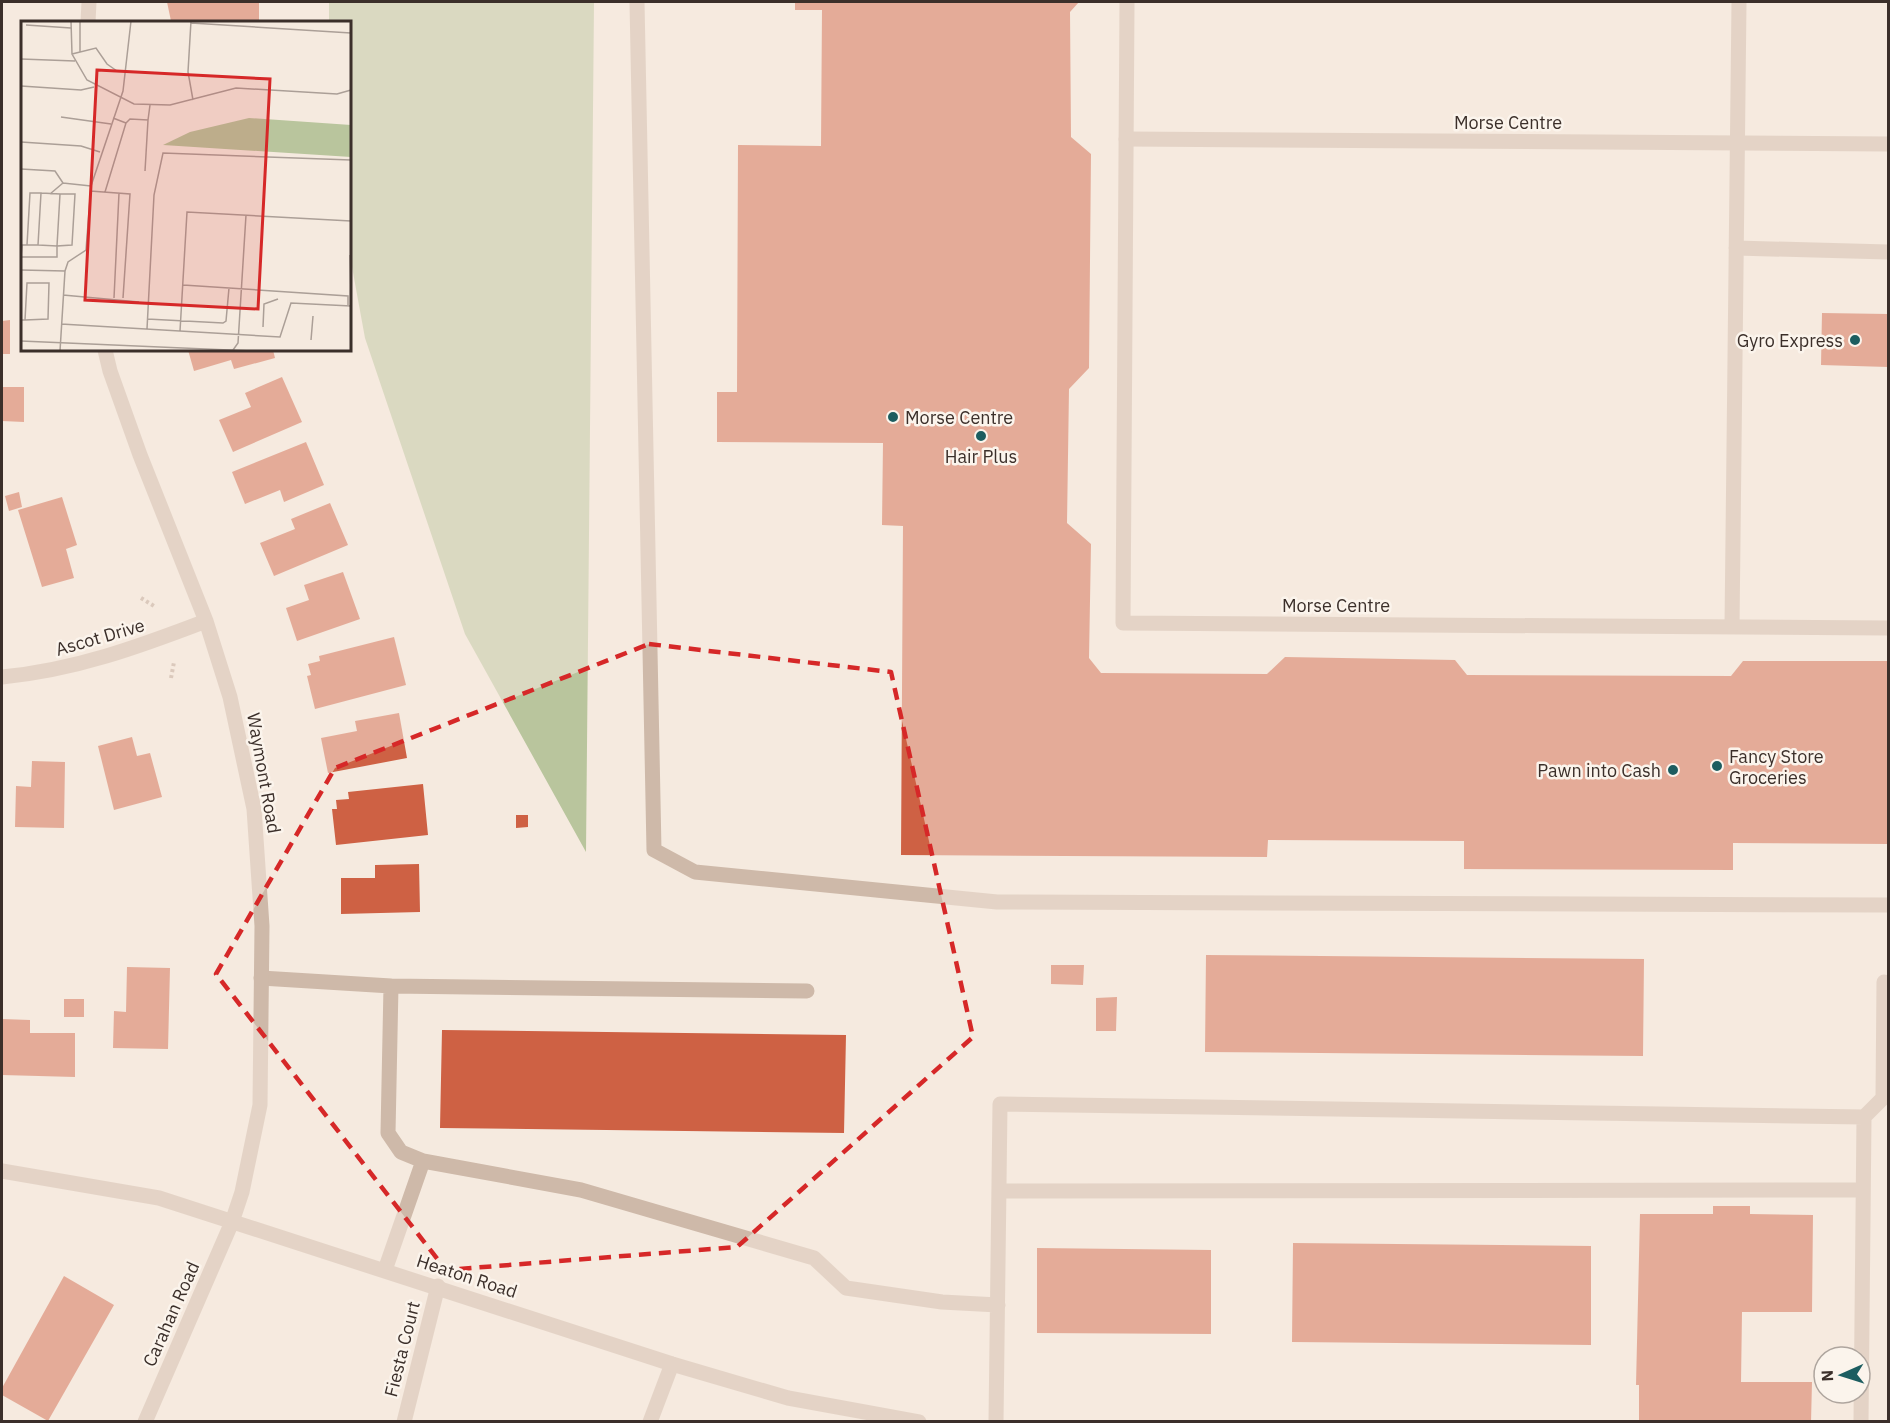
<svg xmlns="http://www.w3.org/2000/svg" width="1890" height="1423" font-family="'IBM Plex Sans',sans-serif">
	<rect width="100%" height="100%" fill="#f5eadf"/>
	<path fill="#b9c59d" d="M329,2H594L586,852L465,634L365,338L350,256V22H329Z"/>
	<path fill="#ce6144" d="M167,2H259V22L171,21Z
		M795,2H1079L1070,12L1071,137L1091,154L1089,368L1069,389L1067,523L1091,544L1089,658L1101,673L1267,674L1285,657L1455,660L1467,675L1731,676L1743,661H1888V844L1733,843V870L1464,869V841L1268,840L1267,857L901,855L903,526L882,525L883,443L717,442V392H737L738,145L821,146L822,10H795Z
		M1822,313L1888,314V367L1821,365Z
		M10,320V354H2V321Z
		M188,350H273L275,358L234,369L231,360L194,371Z
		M282,377L302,422L233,452L219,420L251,407L245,393Z
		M2,387H24V422L2,421Z
		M306,442L324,485L284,502L280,490L245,504L232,472Z
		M19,492L22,507L9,511L5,496Z
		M62,497L77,545L66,549L74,578L42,587L18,510Z
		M330,503L348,545L274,576L260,543L295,529L291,519Z
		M343,572L360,619L297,641L286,608L309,600L304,585Z
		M394,637L406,685L315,709L307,676L311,675L308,664L320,661L319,656Z
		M399,713L407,758L328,773L321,738L357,731L355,721Z
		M132,737L137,756L150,753L162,797L114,810L98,746Z
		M32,761L65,762L64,828L15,827L16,786L31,787Z
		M423,784L428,835L336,845L332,809H337L336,800L349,799L348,792Z
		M516,815H528V827L516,828Z
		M419,864L420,912L341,914V878H375V865Z
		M1206,955L1644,959L1643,1056L1205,1052Z
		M1051,965H1084L1083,985L1051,984Z
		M127,967L170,968L168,1049L113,1048L114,1011L126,1012Z
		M1117,997L1116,1031H1096V998Z
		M64,999H84V1017H64Z
		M2,1019L30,1020V1033H75V1077L2,1075Z
		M442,1030L846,1035L844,1133L440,1128Z
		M1713,1206H1750V1214L1813,1215L1812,1312H1742L1741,1382H1812L1811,1422H1639V1385H1636L1640,1214H1713Z
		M1293,1243L1591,1246V1345L1292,1342Z
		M1037,1248L1211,1250V1334L1037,1333Z
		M64,1276L114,1305L48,1421L2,1395V1388Z"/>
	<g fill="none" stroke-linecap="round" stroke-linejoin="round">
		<path stroke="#baa393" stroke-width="4" stroke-dasharray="3 3" stroke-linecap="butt" d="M141,598L154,606
			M171,678L174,662"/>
		<path stroke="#ceb9a9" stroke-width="15" d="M637,2L654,850L695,872L997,902L1888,905
			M1127,2L1123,623L1888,628
			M1736,248L1888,252
			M1732,627L1739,2
			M261,978L391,986L388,1133L401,1152L423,1161
			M391,986L807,991
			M999,1191L1863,1190
			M385,1270L423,1161L581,1190L814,1258L846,1288L942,1302L998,1305
			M404,1422L438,1286
			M650,1422L672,1364
			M996,1422L1000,1104L1864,1117L1883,1098L1884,982
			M1861,1422L1864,1117"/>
		<path stroke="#ceb9a9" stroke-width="15" d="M88,22L89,2
			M1126,139L1888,144
			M105,350L110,371L140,455L206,621L230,697L254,809L262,926L260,1105L242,1192L232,1222L145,1422
			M2,677C75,670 138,647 206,621
			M2,1171L159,1198L672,1364L788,1398L919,1422"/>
	</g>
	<path d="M0 0H1890V1423H0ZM649,644L891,672L973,1037L737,1247L446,1270L216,974L335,768Z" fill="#f5eadf" fill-opacity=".55" fill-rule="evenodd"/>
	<path fill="none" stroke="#d62828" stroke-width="4.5" stroke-dasharray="12 8" stroke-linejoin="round" d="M649,644L891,672L973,1037L737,1247L446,1270L216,974L335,768Z"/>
	<g fill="#1c5d60" stroke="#fbf4ec" stroke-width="2">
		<circle cx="1855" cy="340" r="6"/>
		<circle cx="893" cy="417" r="6"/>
		<circle cx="981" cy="436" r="6"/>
		<circle cx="1717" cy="766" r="6"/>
		<circle cx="1673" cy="770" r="6"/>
	</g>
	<g text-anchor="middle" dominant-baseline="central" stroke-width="5" stroke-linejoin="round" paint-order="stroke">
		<g font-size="18" fill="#3b2f2a" stroke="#fbf4ec">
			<text x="1508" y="122">Morse Centre</text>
			<text x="1336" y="605">Morse Centre</text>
			<text transform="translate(100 637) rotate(-16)">Ascot Drive</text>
			<text transform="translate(264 773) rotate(80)">Waymont Road</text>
			<text transform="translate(467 1276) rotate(18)">Heaton Road</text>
			<text transform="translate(171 1314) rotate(-66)">Carahan Road</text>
			<text transform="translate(402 1349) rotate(-76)">Fiesta Court</text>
		</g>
		<g font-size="18" fill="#3b2f2a" stroke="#fbf4ec" text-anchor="end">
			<text x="1843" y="340">Gyro Express</text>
			<text x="905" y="417" text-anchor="start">Morse Centre</text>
			<text x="981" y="456" text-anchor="middle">Hair Plus</text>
			<text x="1729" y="756" text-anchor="start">Fancy Store<tspan x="1729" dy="21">Groceries</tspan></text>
			<text x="1661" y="770">Pawn into Cash</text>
		</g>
	</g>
	<g transform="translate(21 21)">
		<rect width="330" height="330" fill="#f5eadf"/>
		<path d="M228,97L330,104V136L142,124L169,111Z" fill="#b9c59d"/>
		<path fill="none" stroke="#ab9f97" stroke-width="1.5" d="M50,0L51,33L66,59L113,83L149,84L215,67L316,73L330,69M59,0V31M170,0L167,51L172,79M170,2L330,12M5,4L50,7M51,33L75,27L86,43L96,50M0,38L54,40M0,65L60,69L73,66M40,96L90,103M105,102L109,98L127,99L129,84M0,121L60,125L79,131M0,148L34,150L42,162M124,150L127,99M69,170L109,173L102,277M84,171L105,102L92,97M29,173L42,162L70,165M17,224L36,225L39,173L20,172M329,234L330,275M0,236L1,224H17L20,172H9L6,224M0,236H36V225L51,224L54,173H39M0,249L44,250M162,264L327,275V284M42,274L118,281M93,277L98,172M126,298L202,302L205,300L208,267M0,299H4L27,298L28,262H6L4,299M40,303L259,316L270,282L330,285M242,306L243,283L257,278M126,308L133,174L142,132L330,139M159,310L166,191L330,200M290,319L292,295M0,320L231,330M212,329L217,322L225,194M39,330L44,250L47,241L65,229L70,165L102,70L110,0"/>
		<path fill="#d62828" fill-opacity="0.15" stroke="#d62828" stroke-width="3" d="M76,49L249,58L237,288L64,279Z"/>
		<rect width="330" height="330" fill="none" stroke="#3b2f2a" stroke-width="3"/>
	</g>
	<rect width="1890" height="1423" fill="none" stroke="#3b2f2a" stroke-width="6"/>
	<g transform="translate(1842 1375) rotate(267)"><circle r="28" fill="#fbf4ec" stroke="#aea59e" stroke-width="1.5"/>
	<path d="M0-4.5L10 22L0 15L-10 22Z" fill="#1c5d60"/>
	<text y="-9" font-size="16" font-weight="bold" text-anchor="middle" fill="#3b2f2a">N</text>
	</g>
</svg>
